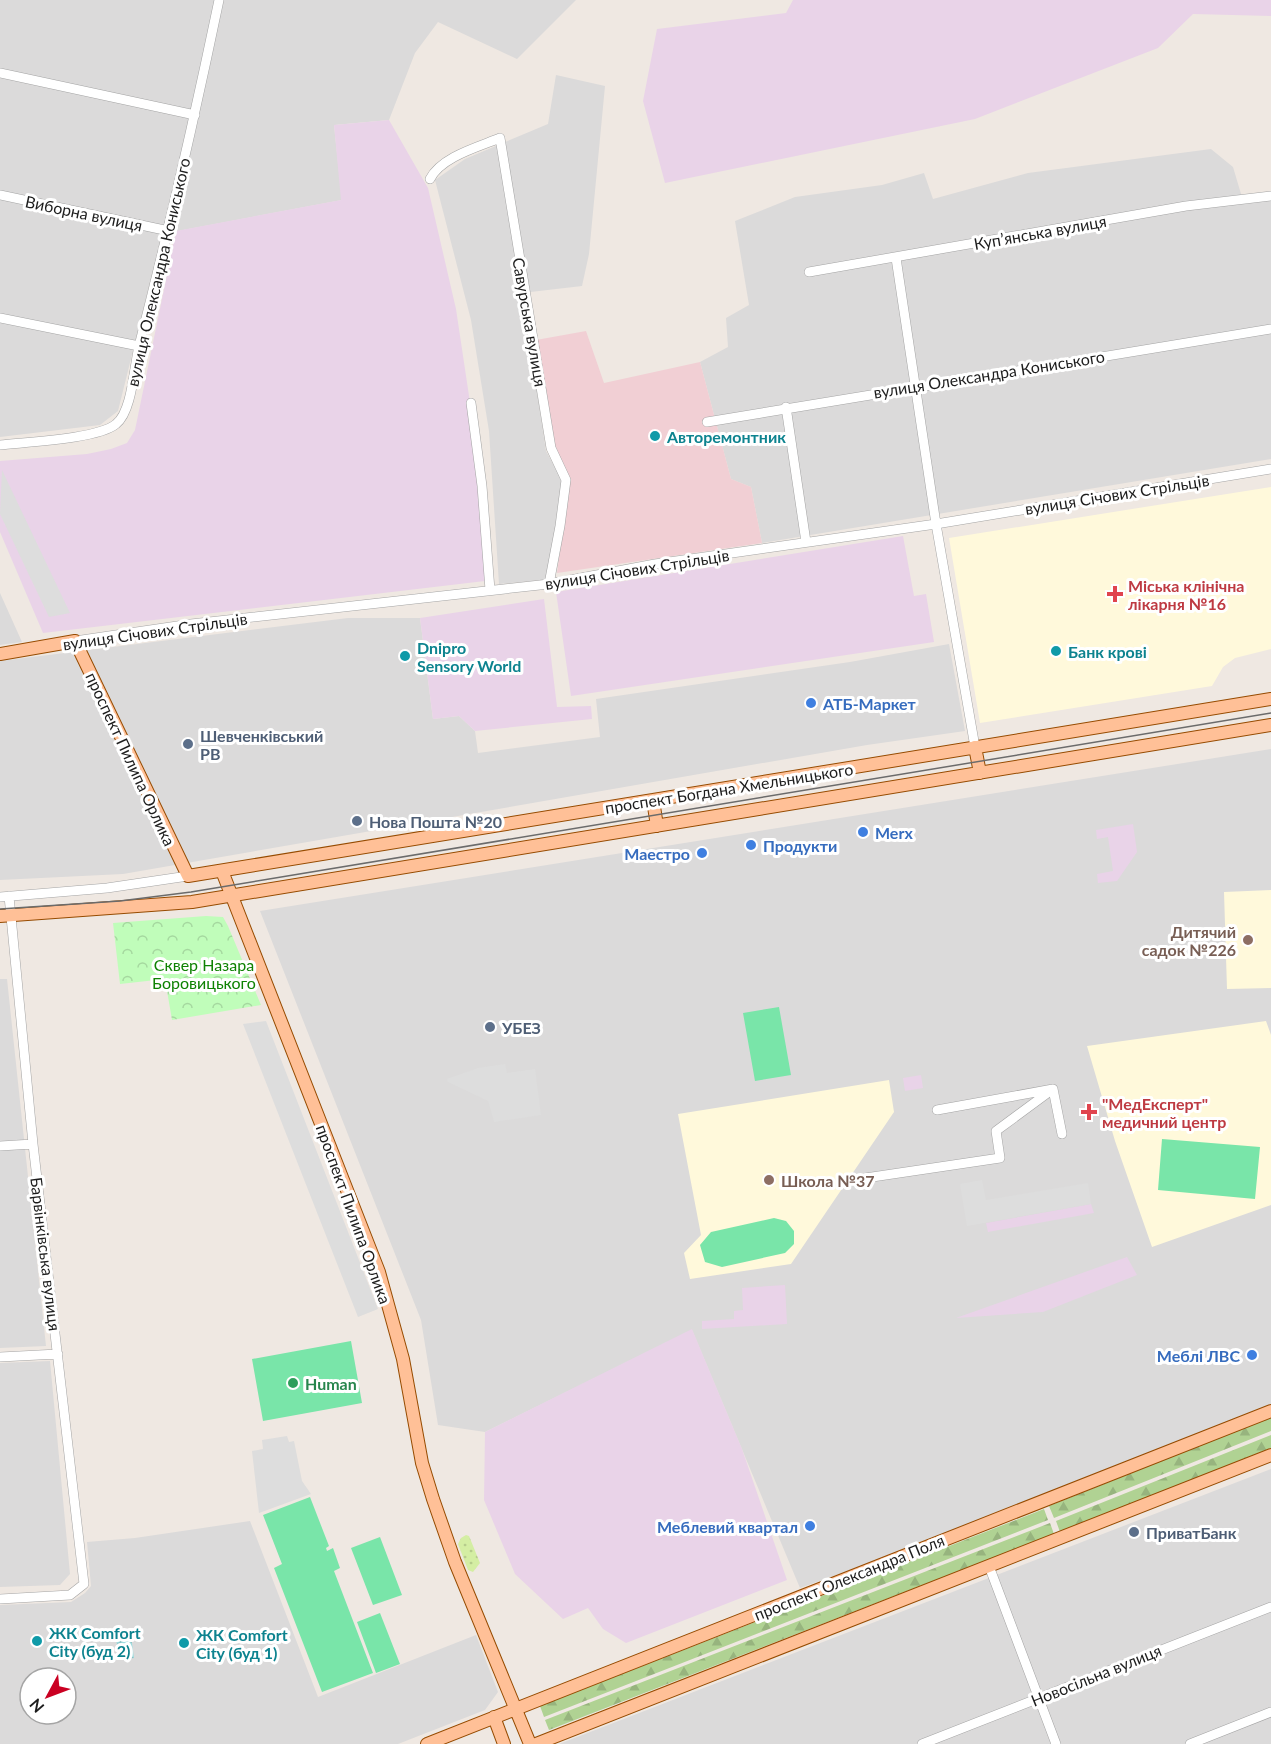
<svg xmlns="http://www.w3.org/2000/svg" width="1271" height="1744" font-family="Lato,sans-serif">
	<defs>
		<pattern id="grass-dots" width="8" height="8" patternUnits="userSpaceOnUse" patternTransform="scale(1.5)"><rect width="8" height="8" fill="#d4eea3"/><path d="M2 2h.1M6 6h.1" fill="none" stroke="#b6cc8c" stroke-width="1.8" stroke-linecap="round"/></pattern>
		<pattern id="forest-firs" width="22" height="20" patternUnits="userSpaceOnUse" patternTransform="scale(1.5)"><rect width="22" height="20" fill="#b0d293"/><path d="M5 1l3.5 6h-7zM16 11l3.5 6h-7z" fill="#97b47e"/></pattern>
		<pattern id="park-crowns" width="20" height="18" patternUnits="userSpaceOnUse" patternTransform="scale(1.5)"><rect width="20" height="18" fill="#c0fdba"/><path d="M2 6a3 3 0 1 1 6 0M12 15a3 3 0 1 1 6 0" fill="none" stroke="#a5d89f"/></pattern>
		<pattern id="water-waves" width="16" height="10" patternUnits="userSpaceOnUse" patternTransform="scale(1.5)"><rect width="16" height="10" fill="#9edde0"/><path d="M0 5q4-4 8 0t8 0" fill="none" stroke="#88bdc0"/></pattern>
	</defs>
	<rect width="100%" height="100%" fill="#efe8e2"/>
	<path fill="#dbdada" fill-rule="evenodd" d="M0,0H576L517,59L438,22L415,53L389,120L334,125L342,200L162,234L118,411L100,425L0,437Z
		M556,75L605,86L589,254L582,286L522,293L546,451L566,487L552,579L499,584L489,431L471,320L435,180L465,159L548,124Z
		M1211,149L1233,167L1244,204L1271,200V459L762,543L751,487L731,479L700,362L728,347L726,318L749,305L735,221L795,197L882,185L924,173L933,199L1028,173Z
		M0,593L22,642L0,645Z
		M348,618H420L433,719L459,716L475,731L478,753L600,737L596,699L850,662L949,644L965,731L867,745L123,874L0,880V661Z
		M1271,749V1411L1089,1484L800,1588L692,1330L485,1432L438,1425L421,1320L260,911Z
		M0,979H7L46,1346L0,1348Z
		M50,1361L70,1574L60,1585L0,1587V1363Z
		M1271,1469V1744H559Z
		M250,1521L318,1697L476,1635L498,1692L485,1710L398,1744H0V1605L71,1602L85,1593L91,1586L87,1542L135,1538ZM30,1678H66V1714H30Z"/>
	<path fill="#f1cfd4" d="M586,331L604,383L700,362L731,479L751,487L762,543L557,573L569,479L553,446L536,340Z"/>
	<path fill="#e9d3e8" d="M793,0H1271V16L1193,14L1158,48L975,119L665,183L643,101L657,29L786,13Z
		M389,120L428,188L456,309L478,456L485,581L43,633L0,532V461L87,454L111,449L127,443L135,430L176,231L341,200L334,125Z
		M903,536L914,596L926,594L934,642L571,696L556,592Z
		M544,599L557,707L591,706L592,719L475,731L459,716L433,719L420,618Z
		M1133,824L1137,852L1117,881L1098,883L1097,874L1113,871L1108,837L1097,839L1096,830Z
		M921,1075L923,1088L905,1091L903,1078Z
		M1091,1204L1094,1213L988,1232L986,1223Z
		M1127,1257L1137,1275L1043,1312L956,1318Z
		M785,1285L787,1324L702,1329V1321L734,1319V1311L743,1310L742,1288Z
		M692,1329L742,1449L787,1580L626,1643L603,1629L588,1608L563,1619L515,1574L484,1500L485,1432Z"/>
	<path fill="#fff9db" d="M1271,487V649L1235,658L1223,667L1212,686L980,723L949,538Z
		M1271,890V988L1227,989L1224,892Z
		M1266,1021L1271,1035V1205L1152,1247L1115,1141L1087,1046Z
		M889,1080L894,1112L791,1264L690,1279L684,1253L701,1235L678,1114Z"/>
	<path fill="url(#grass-dots)" d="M466,1535L469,1536L480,1563L473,1572L468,1570L458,1544L461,1538Z"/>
	<path fill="url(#forest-firs)" d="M1271,1417V1431L1054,1518L1049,1506Z
		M1271,1435V1448L1060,1532L1056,1521Z
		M1044,1509L1048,1520L544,1717L540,1706Z
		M1050,1523L1054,1534L549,1730L545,1720Z"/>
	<path fill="url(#park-crowns)" d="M206,916L223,917L228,926L261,1005L172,1020L165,979L120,984L113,923Z"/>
	<path fill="#79e5a9" d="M779,1007L791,1075L755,1081L743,1013Z
		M1162,1139L1260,1147L1255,1199L1158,1190Z
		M774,1218L786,1221L794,1231V1244L785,1253L722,1267L705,1262L700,1245L711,1232Z
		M351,1341L362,1403L263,1421L252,1359Z
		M310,1497L329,1546L326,1548L327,1551L333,1548L340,1568L334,1571L373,1673L322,1692L274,1568L282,1564L263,1515Z
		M380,1537L402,1595L373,1605L351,1548Z
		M380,1613L400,1664L376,1673L357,1622Z"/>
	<path fill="#ddd" d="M2,470L70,613L49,617L0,514Z
		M266,1021L378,1309L358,1317L243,1024Z
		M505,1064L507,1073L535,1069L541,1115L494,1122L488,1101L448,1082L447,1079L478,1068Z
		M982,1180L986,1200L1088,1183L1091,1204L967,1226L960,1184Z
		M287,1436L289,1442L294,1441L302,1481L311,1494L259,1513L252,1451L263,1449L262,1440Z"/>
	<path fill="url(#water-waves)" d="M131,1636L134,1658L119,1660L116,1638Z"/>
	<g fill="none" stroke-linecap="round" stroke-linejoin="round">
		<g stroke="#a4a4a4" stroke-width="10">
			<path id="minor" d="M0,73L195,115
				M430,179C441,157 478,147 500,138L551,448L566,480L560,526L549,584
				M0,195L169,231
				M896,258L936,524L975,747
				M809,272L1186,206L1271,196
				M0,318L139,346
				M471,403L482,486L490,590
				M786,407L806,542
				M707,422L1271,329
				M0,445C26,442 98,439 116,424C133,411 134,363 140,342C169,229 195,115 219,0
				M75,641L191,624L549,584L655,564L936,524L1271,469
				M0,897L107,888L188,876
				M1053,1089L1062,1134
				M0,1146L33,1144
				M852,1180L1000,1158L996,1131L1053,1089L937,1110
				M0,1357L58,1354
				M989,1566L1056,1744
				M0,1599L70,1595L84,1584L33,1144L9,896
				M922,1744L1271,1607
				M1190,1744L1271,1712"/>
		</g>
		<g stroke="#964b00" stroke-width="14">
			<path id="major" d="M0,654L75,641L188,876L1271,699
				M975,747L980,773
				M653,800L657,826
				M222,871L379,1272L403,1359L422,1463L433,1499L455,1562L530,1744
				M0,916L192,902L1271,725
				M494,1717L504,1744
				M427,1744L1271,1411
				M536,1744L1271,1455"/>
		</g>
		<use href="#minor" stroke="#fff" stroke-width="9"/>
		<use href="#major" stroke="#ffc097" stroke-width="12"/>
		<path stroke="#6b6b6b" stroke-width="1.5" d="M0,909L120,901L191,892L1271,713"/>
	</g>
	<g fill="#0f9aa8" stroke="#fff" stroke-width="2">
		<circle cx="655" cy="436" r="6"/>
		<circle cx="1056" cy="651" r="6"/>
		<circle cx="405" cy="656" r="6"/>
		<circle cx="37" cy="1641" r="6"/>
		<circle cx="184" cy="1643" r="6"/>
	</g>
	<g fill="#e0444e" stroke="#fff" stroke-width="2">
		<path d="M1112 585h6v6h6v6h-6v6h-6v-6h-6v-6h6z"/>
		<path d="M1086 1103h6v6h6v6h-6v6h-6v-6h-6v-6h6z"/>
	</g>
	<g fill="#3f7fe0" stroke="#fff" stroke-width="2">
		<circle cx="811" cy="703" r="6"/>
		<circle cx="863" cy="832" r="6"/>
		<circle cx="751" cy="845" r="6"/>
		<circle cx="702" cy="853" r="6"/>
		<circle cx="1252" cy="1355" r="6"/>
		<circle cx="810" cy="1526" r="6"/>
	</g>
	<g fill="#5c6f8a" stroke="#fff" stroke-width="2">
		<circle cx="188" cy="744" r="6"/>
		<circle cx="357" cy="821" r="6"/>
		<circle cx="490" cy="1027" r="6"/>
		<circle cx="1134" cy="1532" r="6"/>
	</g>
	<g fill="#8d6e63" stroke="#fff" stroke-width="2">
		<circle cx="1248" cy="940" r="6"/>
		<circle cx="769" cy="1180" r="6"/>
	</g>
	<circle fill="#2e9e5b" stroke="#fff" stroke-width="2" cx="293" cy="1383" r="6"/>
	<g text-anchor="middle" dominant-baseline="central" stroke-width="6" stroke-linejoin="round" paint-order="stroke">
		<g font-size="16" fill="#1d1d1d" stroke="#fff">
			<text transform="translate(84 213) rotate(12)">Виборна вулиця</text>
			<text transform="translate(1040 232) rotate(-10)">Купʼянська вулиця</text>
			<text transform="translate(158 272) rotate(-77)">вулиця Олександра Кониського</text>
			<text transform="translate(530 322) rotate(80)">Савурська вулиця</text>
			<text transform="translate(989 374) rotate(-9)">вулиця Олександра Кониського</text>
			<text transform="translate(1117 494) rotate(-9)">вулиця Січових Стрільців</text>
			<text transform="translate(637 569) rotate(-9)">вулиця Січових Стрільців</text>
			<text transform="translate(155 631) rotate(-8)">вулиця Січових Стрільців</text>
			<text transform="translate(131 759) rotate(65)">проспект Пилипа Орлика</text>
			<text transform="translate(729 788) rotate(-9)">проспект Богдана Хмельницького</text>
			<text transform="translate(354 1214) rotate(70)">проспект Пилипа Орлика</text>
			<text transform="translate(46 1254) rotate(83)">Барвінківська вулиця</text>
			<text transform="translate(849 1577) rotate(-22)">проспект Олександра Поля</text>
			<text transform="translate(1096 1675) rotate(-22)">Новосільна вулиця</text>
		</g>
		<g font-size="16" font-weight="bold" fill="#0d838f" stroke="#fff" text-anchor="start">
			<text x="667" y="436">Авторемонтник</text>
			<text x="417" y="647">Dnipro<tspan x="417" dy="18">Sensory World</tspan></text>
			<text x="1068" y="651">Банк крові</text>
			<text x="49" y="1632">ЖК Comfort<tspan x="49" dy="18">City (буд 2)</tspan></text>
			<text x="196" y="1634">ЖК Comfort<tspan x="196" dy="18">City (буд 1)</tspan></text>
		</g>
		<g font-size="16" font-weight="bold" fill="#be3a42" stroke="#fff" text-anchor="start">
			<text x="1128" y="585">Міська клінічна<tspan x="1128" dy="18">лікарня №16</tspan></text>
			<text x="1102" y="1103">"МедЕксперт"<tspan x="1102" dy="18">медичний центр</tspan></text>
		</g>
		<g font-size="16" font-weight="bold" fill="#366cbe" stroke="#fff" text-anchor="start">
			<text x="823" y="703">АТБ-Маркет</text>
			<text x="875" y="832">Merx</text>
			<text x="763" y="845">Продукти</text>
			<text x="690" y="853" text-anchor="end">Маестро</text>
			<text x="1240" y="1355" text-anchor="end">Меблі ЛВС</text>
			<text x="798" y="1526" text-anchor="end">Меблевий квартал</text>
		</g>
		<g font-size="16" font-weight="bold" fill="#4e5e75" stroke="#fff" text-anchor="start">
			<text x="200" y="735">Шевченківський<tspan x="200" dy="18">РВ</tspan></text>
			<text x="369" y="821">Нова Пошта №20</text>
			<text x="502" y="1027">УБЕЗ</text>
			<text x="1146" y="1532">ПриватБанк</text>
		</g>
		<g font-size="16" font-weight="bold" fill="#785e54" stroke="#fff" text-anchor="end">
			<text x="1236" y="931">Дитячий<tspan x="1236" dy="18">садок №226</tspan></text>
			<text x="781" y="1180" text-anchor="start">Школа №37</text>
		</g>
		<g font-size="16" fill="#0e8203" stroke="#fff">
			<text x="204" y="964">Сквер Назара<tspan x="204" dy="18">Боровицького</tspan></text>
		</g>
		<g font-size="16" font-weight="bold" fill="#27864d" stroke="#fff" text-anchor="start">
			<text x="305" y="1383">Human</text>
		</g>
	</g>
	<g transform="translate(48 1696) rotate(229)"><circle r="28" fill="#ffffff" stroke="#a5a5a5" stroke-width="1.5"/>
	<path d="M0-4.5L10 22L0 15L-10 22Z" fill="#ca0022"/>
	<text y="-9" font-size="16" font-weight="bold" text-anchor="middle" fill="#1d1d1d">N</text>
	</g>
</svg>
